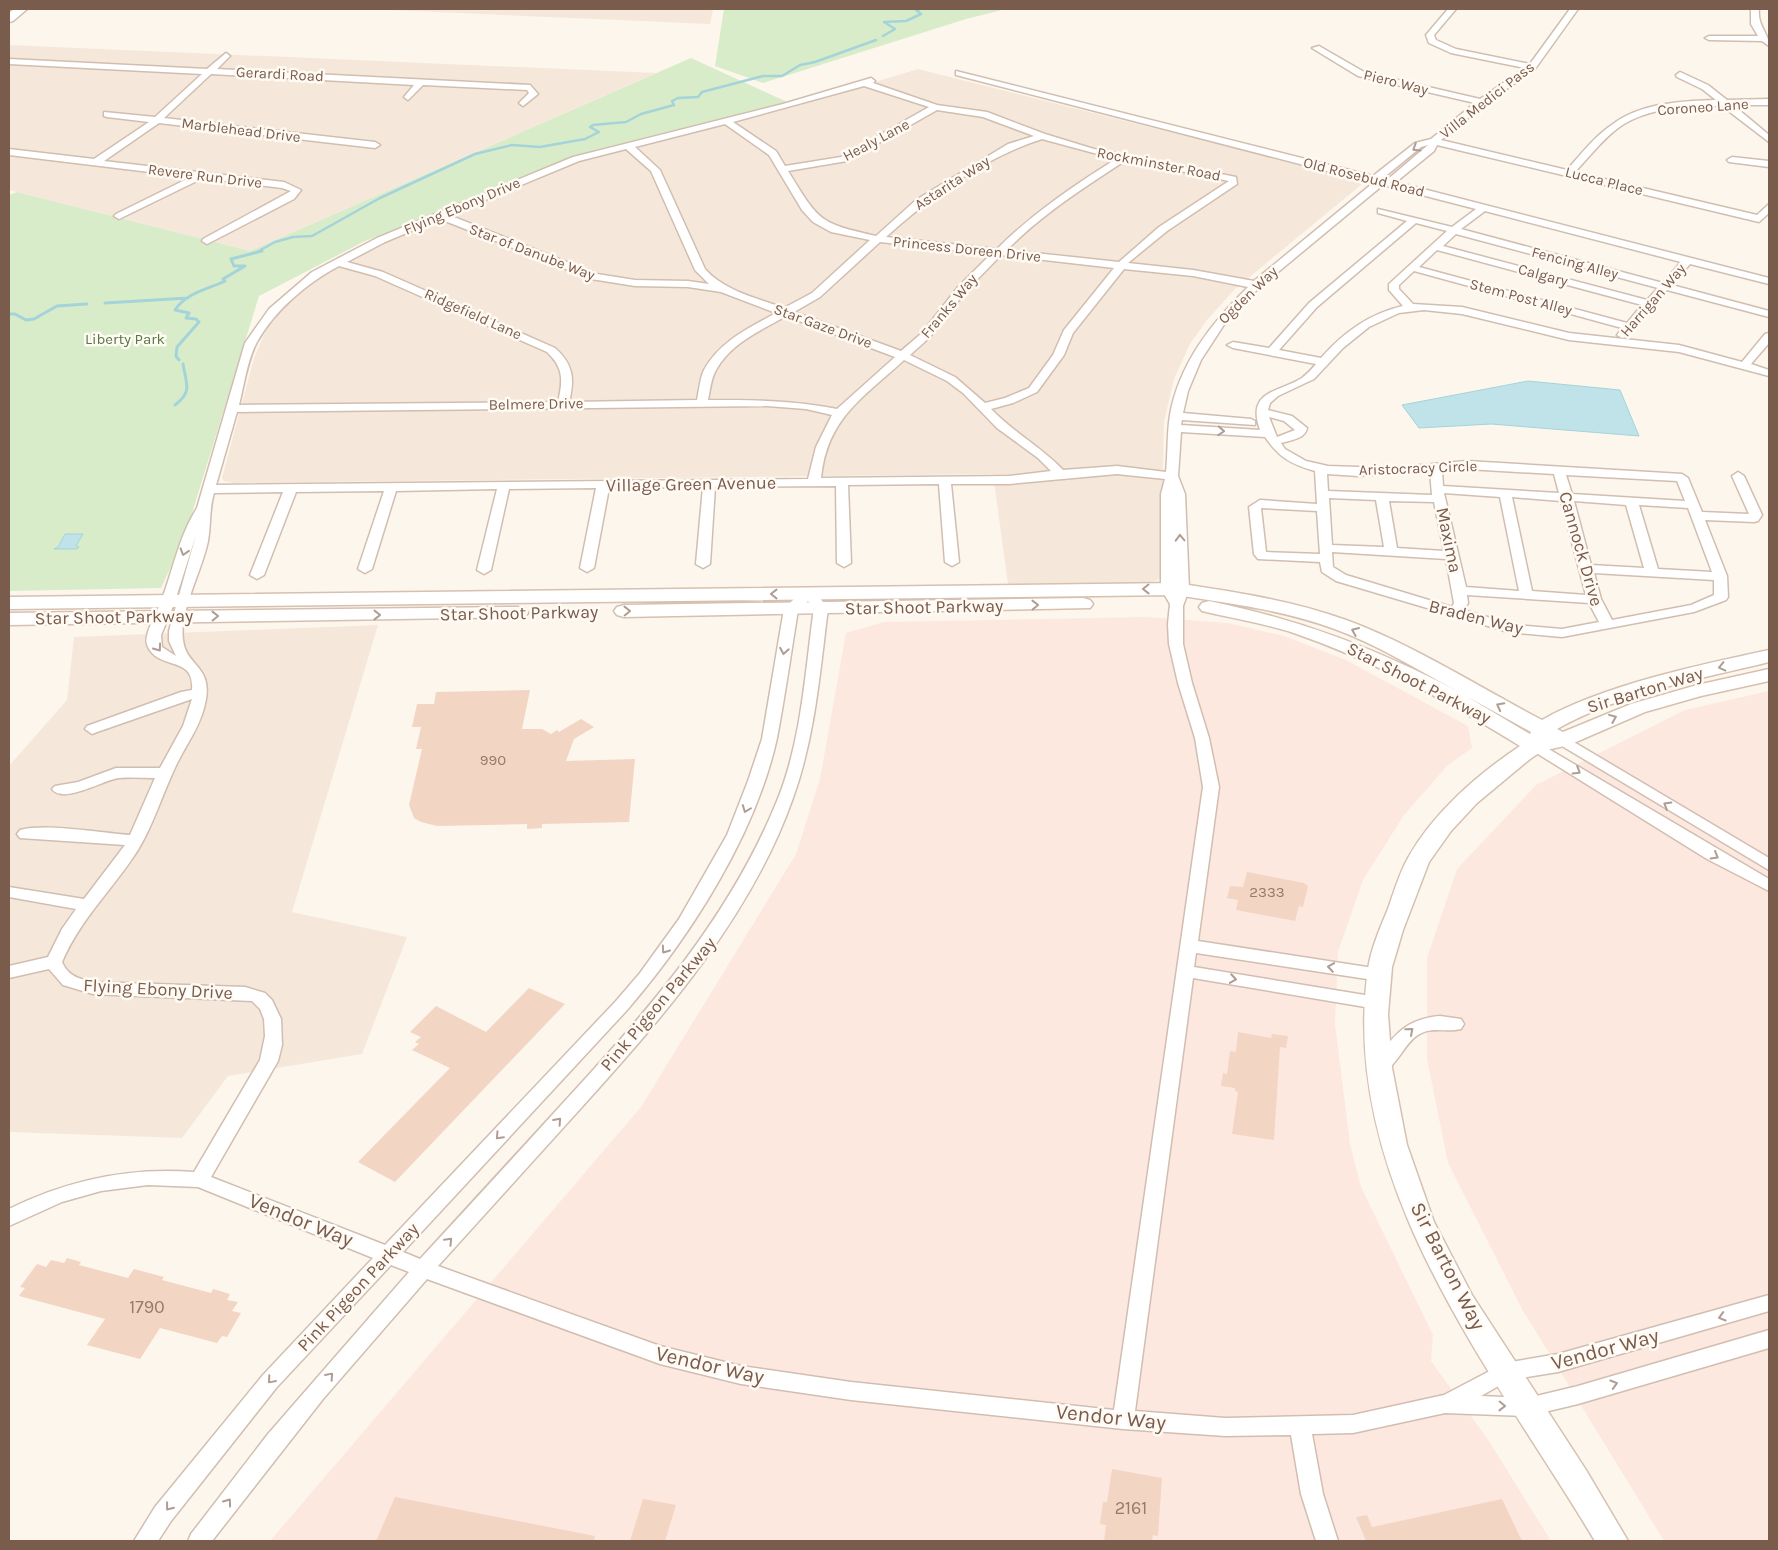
<svg xmlns="http://www.w3.org/2000/svg" width="1778" height="1550" font-family="Karla,sans-serif">
	<rect width="100%" height="100%" fill="#fdf6ec"/>
	<path fill="#f5e8da" d="M367,9H713L710,24Z
		M9,45L656,73L250,251L9,190Z
		M918,69L1356,179L1362,184L1235,289L1207,320L1190,344L1174,379L1164,422L1161,576L1158,580L1148,583L1008,584L993,474L234,483L224,481L222,478L254,358L266,330L283,309L304,289L325,273L374,246L580,160L792,107Z
		M378,625L292,912L407,937L362,1054L228,1076L182,1138L9,1132V766L67,700L74,637Z"/>
	<path fill="#fde8e0" d="M1145,617L1228,623L1284,636L1346,660L1468,726L1472,748L1448,765L1404,815L1363,880L1338,952L1335,1024L1350,1144L1361,1187L1433,1335L1431,1361L1489,1441L1551,1541H270L641,1107L796,854L820,779L846,633L884,622Z
		M1769,691V1541H1664L1522,1309L1448,1163L1427,1059V958L1457,869L1536,785L1685,710Z"/>
	<path fill="#d8ecc9" d="M724,9H1006L966,19L763,83L715,66Z
		M691,58L787,102L594,150L365,241L259,296L184,539L161,588L9,591V195L17,192L250,251Z"/>
	<path fill="#bfe3e8" stroke="#a5d3da" d="M1528,381L1620,390L1639,436L1491,424L1419,428L1402,405Z
		M65,534H83L76,546L79,547L77,549H54L58,547Z"/>
	<g fill="none" stroke-linecap="round" stroke-linejoin="round">
		<path stroke="#a5d3da" stroke-width="2.5" d="M883,36L895,29L884,22L906,21L921,14L916,10L920,9
			M257,252L275,242L293,237L312,236L380,198L475,154L512,145L540,147L585,139L599,132L590,127L593,125L626,122L641,114L674,105L672,101L678,98L698,97L702,92L763,76H782L800,65L815,62L876,40"/>
		<path stroke="#a5d3da" stroke-width="3" d="M105,303L188,298
			M9,314H15L26,320L34,319L57,306L87,304
			M179,360L176,356L177,347L199,322L196,319L186,318L189,313L175,310C186,293 208,289 225,281L223,279L245,266H234L231,259L262,251
			M175,405C193,392 186,383 183,364"/>
	</g>
	<path fill="#f3d5c3" d="M530,690L522,729H542L551,734L557,730L559,732L581,719L594,727L574,739L566,761L635,759L629,822L542,824V828L527,829V824L437,826L421,822L414,818L409,805L422,749H416L421,727H412L417,704H434L436,692Z
		M1247,872L1304,883L1308,886L1303,907L1299,906L1295,921L1236,910L1238,900L1227,898L1230,886L1243,887Z
		M529,988L565,1004L395,1182L358,1162L450,1068L412,1050L419,1044L415,1042L421,1037L410,1032L436,1006L486,1032Z
		M1238,1032L1271,1038L1272,1034L1288,1036L1286,1048L1280,1047L1274,1140L1232,1134L1238,1092L1235,1091V1088L1221,1086L1223,1073L1227,1074L1230,1051L1236,1052Z
		M67,1258L81,1262L79,1265L128,1278L134,1269L164,1277L162,1280L211,1293L213,1289L230,1294L227,1300L238,1302L232,1311L241,1313L227,1337L222,1336L217,1343L160,1328L140,1359L87,1345L105,1319L19,1296L25,1288L20,1287L37,1264L46,1267L51,1260L64,1263Z
		M1112,1469L1162,1478L1158,1536L1153,1535L1152,1541H1104L1106,1525L1100,1524L1103,1502H1107Z
		M395,1497L595,1536L594,1541H376Z
		M643,1499L676,1505L665,1541H630Z
		M1502,1499L1522,1541H1366L1356,1517L1367,1515L1372,1527Z"/>
	<g fill="none" stroke-linecap="round" stroke-linejoin="round">
		<g stroke="#d1beb0" stroke-width="3">
			<path id="street" d="M1448,9H1456L1434,35L1436,40L1456,49L1530,64L1570,9H1578L1535,69L1485,104L1441,140L1567,170C1581,154 1595,136 1613,124C1641,103 1682,101 1716,100L1702,89L1677,77L1676,75L1680,72L1708,85L1727,100L1769,99V105H1733L1769,135V142L1722,106C1688,106 1647,107 1618,128C1602,140 1589,157 1575,172L1757,215L1769,204V213L1759,222L1437,145L1434,151L1396,182L1769,278V284L1690,264L1672,285L1769,311V317L1667,290L1626,337L1622,338L1617,335L1622,328L1414,271L1399,285V289L1413,304L1462,307L1569,333L1679,345L1742,362L1765,334L1769,333V343L1751,364L1769,370V376L1679,352L1569,340L1462,314L1424,310L1399,313L1369,327L1343,348L1314,379L1278,396L1270,403L1268,410L1292,416L1307,428C1305,439 1291,440 1281,443L1285,449L1306,461L1328,466L1388,468L1467,461L1682,474L1688,478L1702,512L1749,514L1732,476L1738,472L1744,476L1762,515L1758,521L1754,522L1705,520L1727,576L1728,597L1726,600L1694,612L1562,637L1508,632L1336,581L1322,572L1320,562L1258,559L1254,554L1249,507L1260,500L1317,504L1315,471C1290,464 1279,457 1265,437L1181,432L1178,476L1185,494L1189,589L1183,606V644L1192,683L1209,738L1219,787L1198,941L1380,969L1386,971L1388,975L1386,979L1380,981L1196,953L1194,967L1377,997L1383,999L1386,1003L1383,1007L1377,1009L1193,978L1135,1411L1225,1418L1353,1415L1444,1395L1505,1363L1558,1354L1769,1295V1311L1558,1372L1509,1380L1481,1396L1528,1398L1578,1386L1769,1330V1348L1578,1404L1528,1416L1445,1413L1353,1433L1312,1434L1323,1494L1338,1541H1316L1301,1494L1291,1435L1225,1436L1123,1429L851,1400L741,1384L660,1364L427,1279L323,1399L212,1541H188L191,1534L268,1434L409,1272L391,1265L277,1387L171,1521L158,1541H134L155,1507L263,1375L373,1258L198,1187L148,1185L101,1191L62,1202L9,1226V1209C68,1180 128,1167 194,1172L260,1060L265,1036L264,1019L260,1009L252,1001L93,994L63,985L49,969L9,978V966L48,957L62,929L76,909L9,897V887L84,899L125,845L20,838L17,834L20,830C47,823 100,833 130,835L155,778C143,778 131,777 119,778C105,779 63,805 52,789L55,786L78,782L116,768H160L183,726L192,699L97,732L92,734L85,729L87,726L181,692L192,690C195,655 160,671 148,647C146,643 146,640 147,636C149,625 156,615 160,604C173,572 178,538 197,508L245,343L269,309L312,272L377,238L573,157L783,104L871,78L875,81L873,83L937,105L987,112L1045,134L1094,149L1236,177L1237,184L1167,231L1128,263L1193,270L1254,281L1373,183L956,75V71L1373,176L1415,143L1431,139L1475,103L1358,76L1312,48L1319,46L1364,72L1480,99L1525,68L1451,53L1429,43L1426,35ZM864,86L929,107L841,157L785,166L776,151L733,122ZM937,110L983,117L1034,136L1008,144L916,200L876,236C818,223 819,221 788,171L847,161ZM725,124L769,155L802,210L813,222L831,232L870,240L812,293L784,308C757,298 724,291 705,269L660,170L635,147ZM1042,139L1116,159C1073,186 1033,213 997,249L886,237C930,197 985,157 1042,139ZM1428,145L1387,180L1382,179L1421,147ZM626,149L651,171L695,270L709,284L688,281L635,280L597,274L449,215L579,161ZM1126,160L1229,181L1159,227L1119,262L1007,250C1042,214 1084,188 1126,160ZM1383,185L1476,209L1452,227L1378,209V213L1407,221L1309,303L1269,348L1233,342L1227,345L1233,348L1316,364C1312,369 1307,374 1302,378C1278,393 1246,390 1260,430L1181,425L1182,420L1255,425V421L1251,419L1183,413L1188,391L1201,360L1229,317L1260,287ZM1485,211L1681,262L1663,283L1461,229ZM440,219L591,279L635,286L688,287L721,292L776,313C749,328 720,341 704,370C700,378 699,391 697,400L569,402C575,378 573,364 555,348L383,272L347,262L385,242ZM1416,223L1447,231L1389,284V290L1403,306C1369,314 1344,332 1321,358L1279,350L1317,307ZM1456,234L1658,288L1647,300L1443,246ZM880,242L991,254L958,287L922,333L901,351L794,312L820,297ZM1437,250L1642,305L1627,323L1419,267ZM1001,255L1114,268L1064,330L1053,355L1029,388L1005,398L985,403L955,377L910,355L930,337L966,291ZM339,266L375,276L547,352C564,368 563,381 558,402L239,405C244,386 247,360 257,342C275,310 307,283 339,266ZM1124,269L1193,276L1248,287C1212,322 1179,364 1170,415C1167,433 1168,453 1166,472L1117,466L1063,470C1041,447 1013,432 991,409L1013,403L1037,392L1064,355L1073,333ZM786,316L895,357L837,409C794,400 752,400 708,400C710,391 711,378 716,370C731,343 760,331 786,316ZM904,360L947,381L963,393L997,428L1038,458L1051,471L1009,476L821,478C827,418 863,398 904,360ZM767,406L806,409L832,415L816,447L808,479L216,485L237,412ZM1269,417L1284,421L1295,430L1277,437ZM1467,469L1554,474L1559,493L1443,486L1442,470ZM1430,471L1432,495L1328,491L1327,474L1358,476ZM1117,474L1165,479L1161,494V589L1170,604L1168,624L1169,644L1178,683L1195,738L1203,787L1114,1410L851,1382L741,1366L660,1346L438,1266C486,1213 533,1161 581,1108C664,1016 751,917 793,798C815,737 820,672 828,608L813,590H803L784,609L762,739L748,781L727,835L679,919L640,973L616,1001L385,1245L211,1177L278,1061L282,1045L281,1019L272,1000L265,993L245,987L93,982C79,979 68,976 62,962C79,922 108,894 132,859C151,832 160,800 174,770C183,749 198,731 204,708C216,665 186,668 183,640C179,611 202,571 208,541C211,524 209,509 214,493L283,492L250,575L257,579L264,575L296,492L384,491L358,569L365,573L372,569L396,491L497,489L477,570L484,574L491,570L509,489L596,488L580,568L587,572L594,568L609,488L703,487L696,564L703,568L710,564L715,487L836,486L837,563L844,567L851,563L848,485L939,484L945,562L952,566L959,562L951,484H1009ZM1566,475L1677,481L1685,501L1572,494ZM1444,493L1500,497L1519,591L1466,587ZM1512,497L1561,501L1586,595L1532,591ZM1329,498L1376,500L1384,547L1332,545ZM1389,501L1434,502L1444,551L1397,548ZM1574,501L1626,505L1644,568L1591,565ZM1639,505L1688,508L1712,572L1658,569ZM1261,508L1317,511L1320,554L1266,552ZM1174,528L1175,589V590V589ZM196,535L169,631V641L176,656L162,647L161,635L174,604ZM1332,552L1446,559L1454,603L1452,607L1346,575L1333,567ZM1594,573L1714,580V595L1691,605L1612,620L1601,599ZM1467,595L1589,603L1599,622L1562,629L1514,625L1464,610L1468,603ZM808,601L814,608C805,672 802,740 777,801C730,917 648,1011 563,1103C516,1155 468,1207 420,1259L403,1252L628,1009C691,936 756,834 777,738C785,696 791,653 798,610Z
				M1751,9H1759C1757,26 1769,33 1769,46L1762,41L1709,40L1705,38L1709,36H1758L1751,24Z
				M226,53L230,56L217,69L530,85L538,94L523,106L519,103L529,93L527,90L423,85L408,100L404,97L414,85L211,74L164,118L375,142L380,145L375,148L159,123L104,161L284,182L301,190L294,199L207,244L202,241L203,239L291,191L282,188L203,178L119,219L114,216L116,214L191,177L9,155V149L94,159L149,122L107,117L104,116V112L155,117L202,74L9,64V59L207,69Z
				M1732,157L1769,161V167L1729,162L1727,160Z
				M1562,735L1769,858V870L1557,743L1555,740L1557,737Z
				M1535,741L1769,879V891L1707,859L1530,749L1528,746L1530,743Z
				M1440,1016L1461,1019L1464,1024L1461,1029C1445,1033 1430,1025 1415,1037C1402,1047 1391,1078 1373,1073L1370,1068L1373,1063C1393,1037 1404,1019 1440,1016Z"/>
		</g>
		<g stroke="#d6c0b0" stroke-width="3">
			<path id="secondary" d="M14,9H27L13,21L9,22V13Z
				M1176,583C1234,592 1291,600 1346,620C1412,644 1479,687 1542,720C1604,685 1699,665 1769,650V662C1700,679 1620,693 1557,729L1563,732L1631,704L1697,685L1769,669V681L1701,696L1645,712L1569,745L1542,751L1530,759L1477,803L1451,831L1429,862L1403,930L1392,967L1388,1014L1392,1068L1407,1145L1434,1222L1472,1295L1586,1470L1628,1541H1595C1492,1369 1338,1183 1368,969C1371,949 1380,928 1388,909C1394,892 1399,874 1408,858C1433,813 1478,774 1520,746C1447,701 1373,660 1291,632C1262,623 1232,618 1202,611L1199,607L1202,603L1209,601C1302,620 1377,649 1461,693C1419,671 1377,644 1332,628C1281,610 1229,603 1176,595L9,609V597ZM1466,696L1531,732L1530,734Z
				M1083,598L1090,600L1093,604L1090,608L624,617L617,615L614,611L617,607L624,605Z
				M518,607L525,609L528,613L525,617L9,625V613Z"/>
		</g>
		<use href="#street" fill="#fff" fill-rule="evenodd"/>
		<use href="#secondary" fill="#fff" fill-rule="evenodd"/>
	</g>
	<defs><path id="oneway-chevron" d="M-2-3.5L2.5 0L-2 3.5" fill="none" stroke-width="1.6" stroke-linecap="round" stroke-linejoin="round" transform="scale(1.25)"/></defs>
	<g stroke="#af9d94">
		<use href="#oneway-chevron" transform="translate(1416 148) rotate(148)"/>
		<use href="#oneway-chevron" transform="translate(1221 431) rotate(4)"/>
		<use href="#oneway-chevron" transform="translate(1180 538) rotate(-92)"/>
		<use href="#oneway-chevron" transform="translate(184 552) rotate(107)"/>
		<use href="#oneway-chevron" transform="translate(1146 589) rotate(179)"/>
		<use href="#oneway-chevron" transform="translate(774 594) rotate(180)"/>
		<use href="#oneway-chevron" transform="translate(1035 605) rotate(-1)"/>
		<use href="#oneway-chevron" transform="translate(627 611) rotate(-1)"/>
		<use href="#oneway-chevron" transform="translate(377 615)"/>
		<use href="#oneway-chevron" transform="translate(215 616) rotate(-1)"/>
		<use href="#oneway-chevron" transform="translate(1355 631) rotate(-157)"/>
		<use href="#oneway-chevron" transform="translate(158 648) rotate(54)"/>
		<use href="#oneway-chevron" transform="translate(784 651) rotate(100)"/>
		<use href="#oneway-chevron" transform="translate(1722 667) rotate(167)"/>
		<use href="#oneway-chevron" transform="translate(1500 706) rotate(-152)"/>
		<use href="#oneway-chevron" transform="translate(1613 718) rotate(-22)"/>
		<use href="#oneway-chevron" transform="translate(1577 771) rotate(32)"/>
		<use href="#oneway-chevron" transform="translate(1667 805) rotate(-149)"/>
		<use href="#oneway-chevron" transform="translate(746 809) rotate(111)"/>
		<use href="#oneway-chevron" transform="translate(1715 856) rotate(30)"/>
		<use href="#oneway-chevron" transform="translate(665 950) rotate(125)"/>
		<use href="#oneway-chevron" transform="translate(1331 967) rotate(-171)"/>
		<use href="#oneway-chevron" transform="translate(1233 979) rotate(9)"/>
		<use href="#oneway-chevron" transform="translate(1410 1031) rotate(-41)"/>
		<use href="#oneway-chevron" transform="translate(558 1121) rotate(-48)"/>
		<use href="#oneway-chevron" transform="translate(499 1136) rotate(133)"/>
		<use href="#oneway-chevron" transform="translate(449 1241) rotate(-46)"/>
		<use href="#oneway-chevron" transform="translate(1722 1317) rotate(164)"/>
		<use href="#oneway-chevron" transform="translate(330 1376) rotate(-49)"/>
		<use href="#oneway-chevron" transform="translate(271 1380) rotate(131)"/>
		<use href="#oneway-chevron" transform="translate(1614 1384) rotate(-16)"/>
		<use href="#oneway-chevron" transform="translate(1502 1406) rotate(1)"/>
		<use href="#oneway-chevron" transform="translate(228 1502) rotate(-54)"/>
		<use href="#oneway-chevron" transform="translate(169 1507) rotate(128)"/>
	</g>
	<g text-anchor="middle" dominant-baseline="central" stroke-width="5" stroke-linejoin="round" paint-order="stroke">
		<g font-size="15" fill="#7a5c4d" stroke="#fffaf3">
			<text transform="translate(280 74) rotate(3)">Gerardi Road</text>
			<text transform="translate(1396 82) rotate(14)">Piero Way</text>
			<text transform="translate(1487 100) rotate(-38)">Villa Medici Pass</text>
			<text transform="translate(1703 107) rotate(-4)">Coroneo Lane</text>
			<text transform="translate(241 130) rotate(7)">Marblehead Drive</text>
			<text transform="translate(876 140) rotate(-28)">Healy Lane</text>
			<text transform="translate(1159 164) rotate(11)">Rockminster Road</text>
			<text transform="translate(205 176) rotate(7)">Revere Run Drive</text>
			<text transform="translate(1364 177) rotate(14)">Old Rosebud Road</text>
			<text transform="translate(1604 181) rotate(14)">Lucca Place</text>
			<text transform="translate(952 183) rotate(-33)">Astarita Way</text>
			<text transform="translate(462 206) rotate(-23)">Flying Ebony Drive</text>
			<text transform="translate(967 249) rotate(6)">Princess Doreen Drive</text>
			<text transform="translate(532 252) rotate(21)">Star of Danube Way</text>
			<text transform="translate(1575 263) rotate(15)">Fencing Alley</text>
			<text transform="translate(1543 275) rotate(15)">Calgary</text>
			<text transform="translate(1248 295) rotate(-44)">Ogden Way</text>
			<text transform="translate(1521 297) rotate(15)">Stem Post Alley</text>
			<text transform="translate(1653 300) rotate(-49)">Harrigan Way</text>
			<text transform="translate(949 306) rotate(-50)">Franks Way</text>
			<text transform="translate(473 314) rotate(24)">Ridgefield Lane</text>
			<text transform="translate(823 326) rotate(20)">Star Gaze Drive</text>
			<text transform="translate(536 404) rotate(-1)">Belmere Drive</text>
			<text transform="translate(1418 468) rotate(-2)">Aristocracy Circle</text>
		</g>
		<g font-size="15" fill="#537a41" stroke="#fffaf3">
			<text x="125" y="339">Liberty Park</text>
		</g>
		<g font-size="15" fill="#987a6a">
			<text x="493" y="760">990</text>
			<text x="1267" y="892">2333</text>
		</g>
		<g font-size="18" fill="#7a5c4d" stroke="#fffaf3">
			<text transform="translate(691 484) rotate(-1)">Village Green Avenue</text>
			<text transform="translate(1449 540) rotate(78)">Maxima</text>
			<text transform="translate(1581 549) rotate(74)">Cannock Drive</text>
			<text transform="translate(924 607) rotate(-1)">Star Shoot Parkway</text>
			<text transform="translate(519 613) rotate(-1)">Star Shoot Parkway</text>
			<text transform="translate(114 617) rotate(-1)">Star Shoot Parkway</text>
			<text transform="translate(1476 617) rotate(14)">Braden Way</text>
			<text transform="translate(1419 683) rotate(27)">Star Shoot Parkway</text>
			<text transform="translate(1645 690) rotate(-17)">Sir Barton Way</text>
			<text transform="translate(158 989) rotate(3)">Flying Ebony Drive</text>
			<text transform="translate(658 1004) rotate(-50)">Pink Pigeon Parkway</text>
			<text transform="translate(358 1287) rotate(-47)">Pink Pigeon Parkway</text>
		</g>
		<g font-size="18" fill="#987a6a">
			<text x="147" y="1307">1790</text>
			<text x="1131" y="1508">2161</text>
		</g>
		<g font-size="21" fill="#7a5c4d" stroke="#fffaf3">
			<text transform="translate(301 1220) rotate(22)">Vendor Way</text>
			<text transform="translate(1448 1266) rotate(63)">Sir Barton Way</text>
			<text transform="translate(1605 1349) rotate(-15)">Vendor Way</text>
			<text transform="translate(710 1365) rotate(13)">Vendor Way</text>
			<text transform="translate(1111 1417) rotate(6)">Vendor Way</text>
		</g>
	</g>
	<rect width="1778" height="1550" fill="none" stroke="#7a5c4d" stroke-width="20"/>
</svg>
